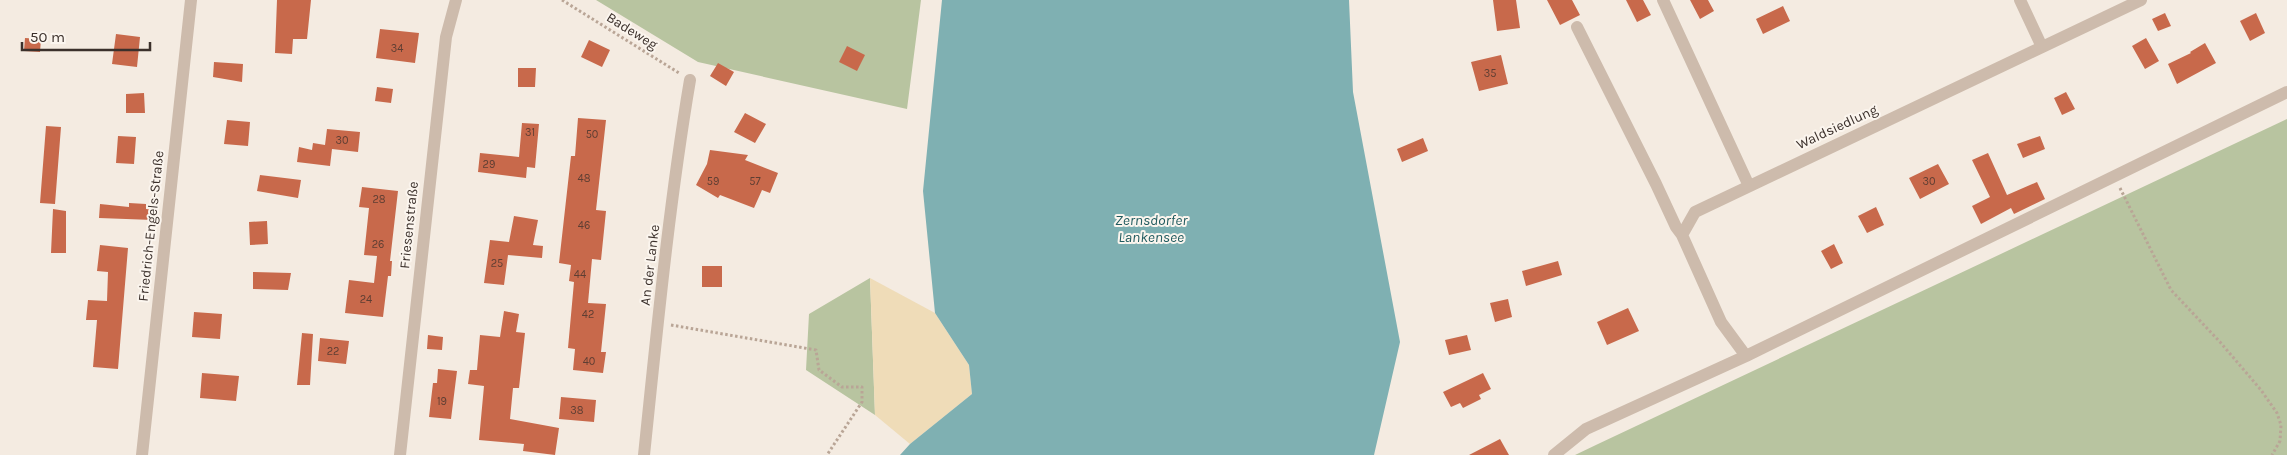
<svg xmlns="http://www.w3.org/2000/svg" width="2287" height="455" font-family="Karla,sans-serif">
	<rect width="100%" height="100%" fill="#f4ebe1"/>
	<path fill="#b8c4a0" d="M596,0H921L907,109L698,62Z
		M2287,119V455H1575L1598,444Z
		M870,278L875,415L806,370L809,314Z"/>
	<path fill="#efdcb8" d="M870,278L935,313L969,365L972,394L910,444L875,415Z"/>
	<path fill="#7fb0b2" d="M942,0H1349L1353,92L1400,342L1374,455H900L910,444L972,394L969,365L935,313L923,191Z"/>
	<path fill="#c8694b" d="M277,0H311L307,39H293L292,54L275,53Z
		M1493,0H1516L1520,28L1497,31Z
		M1547,0H1572L1580,15L1560,25Z
		M1626,0H1643L1651,15L1637,22Z
		M1690,0H1708L1714,11L1700,19Z
		M1783,6L1790,21L1763,34L1756,19Z
		M2165,13L2171,26L2158,31L2152,19Z
		M2256,13L2265,33L2250,41L2240,21Z
		M380,29L419,33L415,63L376,58Z
		M116,34L140,37L137,67L112,64Z
		M25,38L41,39L40,52L24,51Z
		M2146,38L2159,61L2145,69L2132,46Z
		M589,40L610,50L602,67L581,57Z
		M2205,43L2216,63L2177,84L2168,64L2191,53L2190,52Z
		M847,46L865,55L857,71L839,62Z
		M1501,55L1508,84L1479,91L1471,62Z
		M214,62L243,64L242,82L213,77Z
		M718,63L734,72L726,86L710,76Z
		M518,68H536L535,87H518Z
		M377,87L393,89L391,103L375,101Z
		M2066,92L2075,109L2062,115L2054,98Z
		M144,93L145,113H126V94Z
		M745,113L766,124L755,143L734,132Z
		M578,118L606,120L596,210L606,211L601,260L592,259L588,303L606,304L601,352H606L603,373L573,370L575,349L568,348L574,282L569,281L571,265L559,263L571,156H575Z
		M227,120L250,122L248,146L224,144Z
		M522,123L539,124L535,168L527,167L526,178L478,172L480,153L519,157Z
		M46,126L61,127L55,204L40,203Z
		M327,129L360,132L358,152L332,149L330,166L297,162L299,147L312,150L313,143L325,145Z
		M118,136L136,137L134,164L116,163Z
		M2040,136L2045,149L2023,158L2017,144Z
		M1423,138L1428,151L1402,162L1397,149Z
		M710,150L748,155L745,160L778,173L770,193L762,190L754,208L720,195L718,198L696,185L707,164Z
		M1988,153L2007,195L2037,182L2045,199L2014,214L2011,208L1981,224L1972,206L1990,197L1972,160Z
		M1938,164L1949,184L1920,199L1909,178Z
		M260,175L301,180L298,198L257,191Z
		M362,187L398,191L390,261H392L391,276H388L383,317L345,313L349,280L374,283L377,256L364,255L369,208L359,207Z
		M129,203L146,204V209L154,210L153,220L99,218L100,204L129,207Z
		M1876,207L1884,225L1867,233L1858,216Z
		M53,209L66,211V253H51Z
		M514,216L538,220L533,245L543,246L542,258L508,255L504,285L484,283L490,240L509,242Z
		M267,221L268,244L250,245L249,222Z
		M1834,244L1843,263L1831,269L1821,251Z
		M100,245L128,248L118,369L93,367L97,320H86L88,300L107,301L108,272L97,271Z
		M1558,261L1562,275L1526,286L1522,271Z
		M702,266H722V287H702Z
		M253,272L291,273L288,290L253,289Z
		M1508,299L1512,317L1495,322L1490,303Z
		M1628,308L1639,331L1607,345L1597,322Z
		M504,311L519,314L516,332L525,333L519,388H513L510,419L559,428L555,455L523,451L524,444L479,440L484,386L468,384L470,370H477L480,335L500,337Z
		M194,312L222,314L220,339L192,337Z
		M302,333L313,334L310,385H297Z
		M428,335L443,337L442,350L427,349Z
		M1467,335L1471,350L1449,355L1445,340Z
		M320,338L349,341L346,364L318,361Z
		M438,369L457,371L451,419L429,417L433,383H437Z
		M202,373L239,376L236,401L200,398Z
		M1483,373L1491,389L1479,395L1481,399L1463,408L1460,403L1451,407L1443,392Z
		M561,397L596,400L594,422L559,419Z
		M1500,439L1509,455H1469Z"/>
	<g fill="none" stroke-linecap="round" stroke-linejoin="round">
		<path stroke="#b9a596" stroke-width="3" stroke-dasharray="2.5 2.5" stroke-linecap="butt" d="M562,0L679,73
			M2120,188L2171,290L2220,342L2261,390L2277,413L2281,425L2280,441L2272,455
			M671,325L816,350L819,370L842,387H862V402L827,455"/>
		<path stroke="#cdbbac" stroke-width="12" d="M1663,0L1749,186
			M2020,0L2042,47
			M1577,27L1656,184L1676,227L1682,235
			M1746,356L1721,322L1682,235L1695,212L2141,0
			M142,455L191,0
			M400,455L446,37L456,0
			M644,455C657,330 669,204 690,80
			M1554,455L1586,429L1746,356L2287,92"/>
	</g>
	<g text-anchor="middle" dominant-baseline="central" stroke-width="4" stroke-linejoin="round" paint-order="stroke">
		<g font-size="11" fill="#5e3e33">
			<text x="397" y="48">34</text>
			<text x="1490" y="73">35</text>
			<text x="530" y="132">31</text>
			<text x="592" y="134">50</text>
			<text x="342" y="140">30</text>
			<text x="489" y="164">29</text>
			<text x="584" y="178">48</text>
			<text x="713" y="181">59</text>
			<text x="755" y="181">57</text>
			<text x="1929" y="181">30</text>
			<text x="379" y="199">28</text>
			<text x="584" y="225">46</text>
			<text x="378" y="244">26</text>
			<text x="497" y="263">25</text>
			<text x="580" y="274">44</text>
			<text x="366" y="299">24</text>
			<text x="588" y="314">42</text>
			<text x="333" y="351">22</text>
			<text x="589" y="361">40</text>
			<text x="442" y="401">19</text>
			<text x="577" y="410">38</text>
		</g>
		<g font-size="14" fill="#3b302b" stroke="#fbf5ee">
			<text transform="translate(632 31) rotate(32)">Badeweg</text>
			<text transform="translate(1837 127) rotate(-25)">Waldsiedlung</text>
			<text transform="translate(409 225) rotate(-84)">Friesenstraße</text>
			<text transform="translate(151 226) rotate(-84)">Friedrich-Engels-Straße</text>
			<text transform="translate(650 265) rotate(-83)">An der Lanke</text>
		</g>
		<g font-size="15" font-style="italic" fill="#1f5a5e" stroke="#fbf5ee">
			<text x="1151" y="220">Zernsdorfer<tspan x="1151" dy="17">Lankensee</tspan></text>
		</g>
	</g>
	<path d="M22 42v8h128v-8" fill="none" stroke="#3b302b" stroke-width="2.5"/>
	<text x="30" y="42" font-size="15" fill="#3b302b" stroke="#fbf5ee" stroke-width="4" paint-order="stroke">50 m</text>
</svg>
